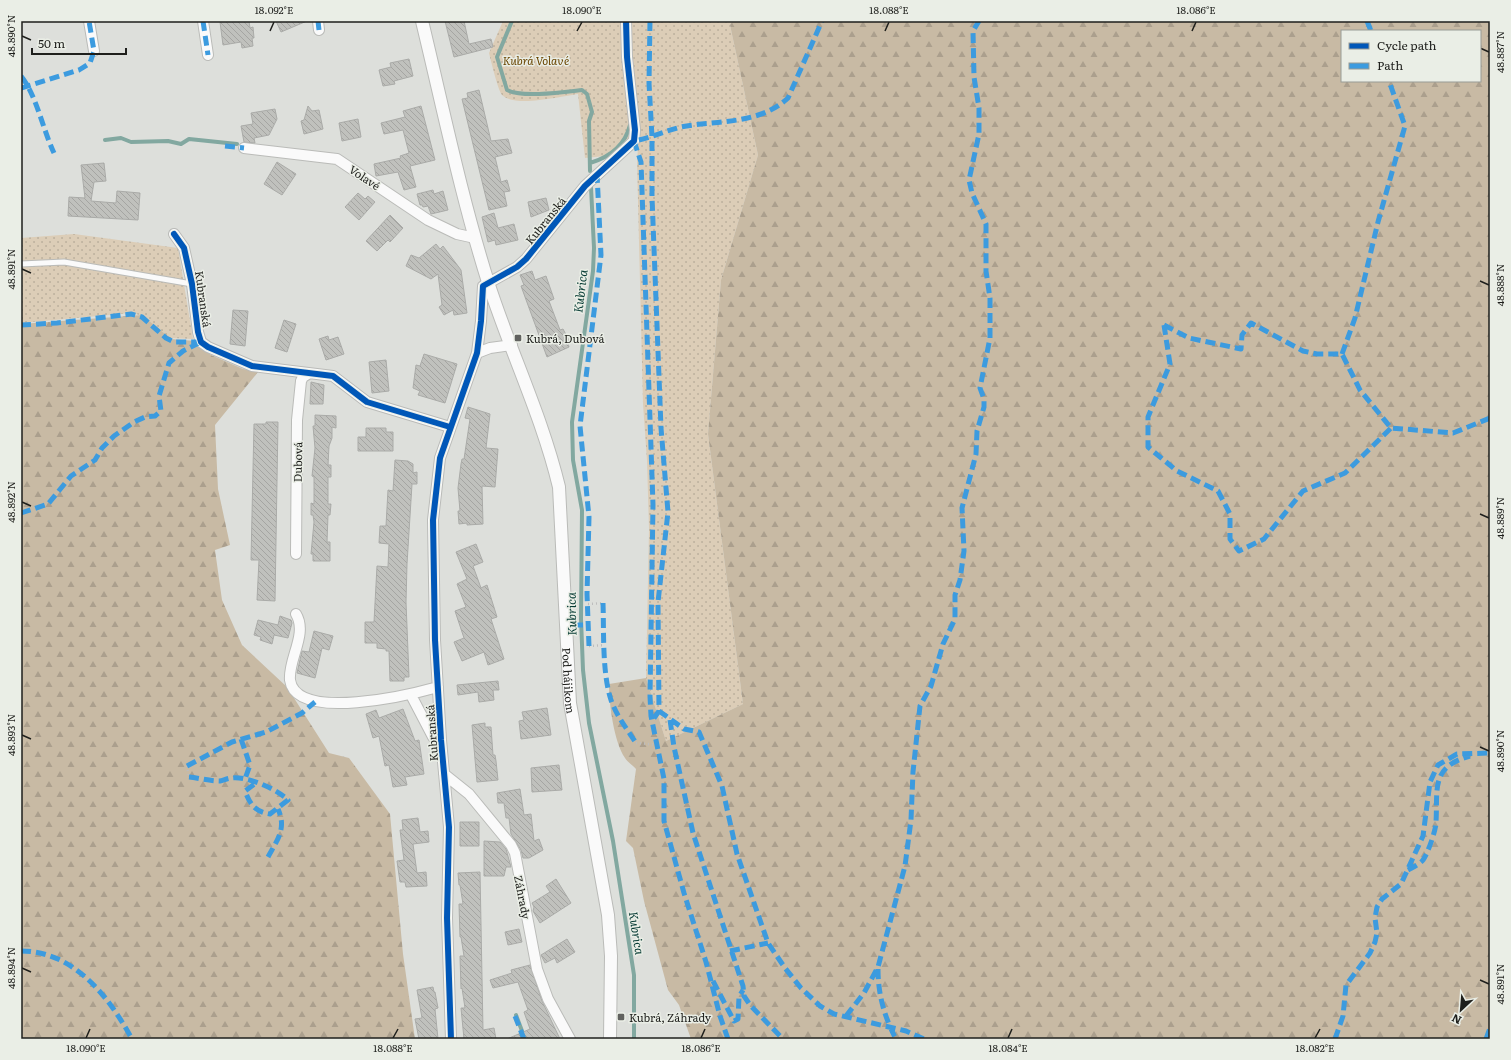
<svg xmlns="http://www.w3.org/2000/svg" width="1511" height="1060" font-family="Literata,serif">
	<defs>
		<pattern id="grass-dots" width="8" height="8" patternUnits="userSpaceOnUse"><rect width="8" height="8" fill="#dccdb7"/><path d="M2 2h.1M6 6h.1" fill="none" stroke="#bcb09d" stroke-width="1.8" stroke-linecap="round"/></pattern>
		<pattern id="forest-firs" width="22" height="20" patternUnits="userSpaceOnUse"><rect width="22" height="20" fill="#c8baa4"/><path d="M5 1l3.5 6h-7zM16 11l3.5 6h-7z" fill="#ab9f8d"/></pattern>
		<pattern id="building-back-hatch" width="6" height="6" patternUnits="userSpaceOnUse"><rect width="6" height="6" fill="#c0c1bd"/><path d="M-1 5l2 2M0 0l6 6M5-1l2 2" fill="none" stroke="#a5a5a2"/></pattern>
	</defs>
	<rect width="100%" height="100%" fill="#dddfdb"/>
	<path fill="url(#grass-dots)" d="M503,21H623L632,127L628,141L615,155L585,158L578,94C562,96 515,108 502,95C498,90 491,61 489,53Z
		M630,21H733L730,25L758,155L721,280L708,434L743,704L666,741L646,678L649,529L647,461L643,404L637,161C642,115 629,68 630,21Z
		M74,234L178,248L193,339L169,338L143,316L131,313L21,323V238Z"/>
	<path fill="url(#forest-firs)" fill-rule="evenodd" d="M733,21H1490V1039H691L679,1005L668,990L644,901L633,848L626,841L636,769C633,765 627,762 625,758C614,742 609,704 609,684L646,678L666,741L743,704L708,434L721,280L758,155L730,25ZM1342,31H1480V81H1342Z
		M142,315L171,339L195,341L211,355L243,369L258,372L215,425L218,489L230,545L215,550L222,600L242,645L287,687L329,753L349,758L390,814L403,954L415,1039H21V324Z"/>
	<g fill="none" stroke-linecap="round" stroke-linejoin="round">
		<path stroke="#82a8a0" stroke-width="4" d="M512,21L497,57L507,90C522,98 564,92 582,90L587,94L592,112L589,121L590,171
			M105,140L121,138L131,142L168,141L181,144L189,139L237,144
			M590,163C610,157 625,145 630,125
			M591,187L594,248L593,271L572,422L573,460L582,510L581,619L583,670L589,723L613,841L634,975V1039
			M516,1015L525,1039"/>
	</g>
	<path fill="url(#building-back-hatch)" stroke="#aaaba8" d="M229,21H249L250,28L253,27L254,38H252L253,46L242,48L241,42L223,45L220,22Z
		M276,21H307L281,32Z
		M445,21H464L469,44L491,39L493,47L454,57Z
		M409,59L413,76L394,81L395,84L383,86L379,70L391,67L390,63Z
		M479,90L491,141L508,139L512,153L495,157L501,182L507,180L510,191L504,192L507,206L489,210L462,99L468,98L467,93Z
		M308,106L312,111L319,110L323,129L304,134L301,121L304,120Z
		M421,106L435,160L410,166L416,187L404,190L398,172L376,176L374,164L401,158L400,156L409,153L403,130L384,134L381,123L405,117L403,111Z
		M275,109L277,119L269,135L254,138L255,143L244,142L241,126L253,124L251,113Z
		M358,119L361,137L342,141L339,123Z
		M277,162L296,174L282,195L264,184Z
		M104,163L106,181L94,182L91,201L116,203L117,191L140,193L138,220L68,216L69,197L85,198L81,165Z
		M433,190L434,194L443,191L448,210L431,214L428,206L423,207L422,205H420L417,194Z
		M358,193L365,199L368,196L375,202L359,220L345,207Z
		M546,198L549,210L531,217L528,202Z
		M494,213L498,228L514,224L518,240L496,245L495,240L488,242L482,217Z
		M390,215L403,228L390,242L388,240L377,251L366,241Z
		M436,244L440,249L443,246L461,270L467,313L454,315L453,310L444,315L439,307L442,305L438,274L431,279L406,266L411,255L419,258Z
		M532,271L535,280L546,276L554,299L549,301L560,330L563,329L570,342L568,343L569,347L547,357L521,286L524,285L520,275Z
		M233,310L248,311L245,346L230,344Z
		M284,320L296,324L287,352L275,348Z
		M328,336L329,340L338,337L344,354L326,360L319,339Z
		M424,354L457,364L445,403L418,395L420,391L413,388L416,365L420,366Z
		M386,360L389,391L372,393L369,362Z
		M311,382L324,385L323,404H310Z
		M468,407L490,414L486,448L498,449L495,487L482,486L483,524L467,525V523L459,524L458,511H460L458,488L461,464L462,459H464L470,419L465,418Z
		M315,415L336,416V428L332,427V438L329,446L328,465H331V477H328V504H331L330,515H328L327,542H330V561H313V554H311L314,522L313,515H311V503L314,504V477L312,476L315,448L313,426H315Z
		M266,422H278L275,601L257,600L259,560H251L254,424H266Z
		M366,428H386V432H393V451H358V437H366Z
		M395,460L408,461L413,464V473L417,472V484H412L407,564L406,602L409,677H404V681H390L389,651H386V649L377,648V643H365V622H374L377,566L388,567L389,544L379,543L380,526H386L388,490L393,491Z
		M476,544L483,562L473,566L481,588L487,585L497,617L491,619L504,659L488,665L484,652L462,661L454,642L464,638L455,611L466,607L457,584L467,579L456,552Z
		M280,616L291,620L292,623L288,638L274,635L272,644L260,640L261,637L254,635L258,620L278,625Z
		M314,631L333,636L329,650L322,648L315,678L297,673L302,651L309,652Z
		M498,681L499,690H493L494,700L479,702L478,692L458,695L457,685Z
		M547,708L551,735L521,739L519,721L524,720L522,712Z
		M403,709L415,741L419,740L424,774L405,777L407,785L393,787L389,765L385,766L379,736L373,738L366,714L376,710L379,718Z
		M485,723V727H491L493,755H495L496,761L498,780L477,782L472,725Z
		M559,765L562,790L532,792L531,768Z
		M520,789L524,815L531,814L534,841L539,839L543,850L529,858H523L521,850L511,834L509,818H506L504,803H498L497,793Z
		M418,818L420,832L428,831L429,842L413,844L417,873L426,872L427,886L406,887L405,882H400L397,861L404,860L400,830H403L402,820Z
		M460,822H479V846H460Z
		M484,841L500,842L506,849L511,867H506L504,876H484Z
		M480,872L483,1030L494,1028L496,1039H464L461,1008H465L462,988L461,989L460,956H464L461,937H460L459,904H463L460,885H459L458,873Z
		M556,879L571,903L540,923L533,911L534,907L532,903L550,892L546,886Z
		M519,929L522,942L508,945L505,932Z
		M567,939L575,952L557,963L555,958L545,963L541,955Z
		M530,965L542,1001L560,1039H507L530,1029L524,1012L528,1010L518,982L493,988L490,980L512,973L511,970Z
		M433,987L434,992H435L438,1008L435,1009L438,1039H419L415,1019L422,1018L417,990Z"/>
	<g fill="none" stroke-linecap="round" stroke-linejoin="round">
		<g stroke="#babbb8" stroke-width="7">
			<path id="service" d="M21,264L64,262L192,284"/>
		</g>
		<g stroke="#babbb8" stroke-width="12">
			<path id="minor" d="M89,21L94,51
				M203,21L208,55
				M318,21L319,30
				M244,148L337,159L428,220L457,234L475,238
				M174,234L184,248L192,284L198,332L201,342L208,347L252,366L333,376L367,402L450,427
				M477,353L490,348L512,345
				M296,554L297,420L301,381L303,377L308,374
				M296,614C308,634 288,659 290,680C296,723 413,694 438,687
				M411,695L433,737L441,740
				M444,774L469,794L511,845L515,853L537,969L548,999L570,1039
				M451,1039L447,918L449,827L441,740L435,640L433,520L440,458L477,353L481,321L483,286L517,267L526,259L585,186L634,141L635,130L627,57L626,21"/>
		</g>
		<g stroke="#babbb8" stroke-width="14">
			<g id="tertiary">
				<path id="s1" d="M422,21C443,108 461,196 488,282C510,351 542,416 559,487L570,703L608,915L611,956L610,1039"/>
			</g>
		</g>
		<path stroke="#bdbdbd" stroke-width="2.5" stroke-dasharray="1 3" stroke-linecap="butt" d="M588,604L603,603
			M589,646L604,645
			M636,743L658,745
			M187,766L189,777"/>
		<use href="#service" stroke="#fafafa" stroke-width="5"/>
		<use href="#minor" stroke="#fafafa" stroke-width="10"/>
		<use href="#tertiary" stroke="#fafafa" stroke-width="12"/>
		<path stroke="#3c9bdf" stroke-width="5" stroke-dasharray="10 5" stroke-linecap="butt" d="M203,21L208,55
			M318,21L319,30
			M650,21L649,83L652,137V197L661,428L668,512L658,602L659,711L652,721
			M1367,21L1371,31
			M21,76C36,94 43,130 54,153
			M21,88L79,70L90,63L94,51L89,21
			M225,146L244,148
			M21,325L57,323L131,314L142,317L166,338L174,342H199
			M1164,325L1170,364L1148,417V447L1177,471L1218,491L1230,514V539L1239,551L1264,539L1303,491L1345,473L1391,428
			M1164,325L1189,338L1241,349L1242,335L1251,323L1303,351L1317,354H1342L1360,390L1391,428L1453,433L1490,418
			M1342,354L1355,318L1378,222L1405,126L1389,81
			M21,513L48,504L71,476L95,460L102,448L114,436L134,422L145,417L155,416L161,411L159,396L169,363L183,351L201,342
			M603,603C604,631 602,673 611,700C616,715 627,729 636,743
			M573,625H588
			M589,646L587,594L589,517L580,426L601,255L597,174
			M659,711L684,729L699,732L722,786L737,854L768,943L785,968L801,988L820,1006L834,1014L906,1031L924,1039
			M670,720L674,747L693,833L743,986L744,996L750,1005L783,1039
			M241,739L250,765L245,779
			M187,766L232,742L266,732L302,713L315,702
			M189,777C199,778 209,781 220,781C224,780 228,778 232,778C247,776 277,789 288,800L270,814C255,812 250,804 245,791L256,783
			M268,857C277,840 287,829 278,809
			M1408,870C1413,867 1420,864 1423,860C1428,853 1436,830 1436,822C1438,789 1430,767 1470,756
			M21,951C74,951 109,997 132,1039
			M730,951L768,943
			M878,969C878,994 884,1016 896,1039
			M713,981L734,1021L738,1019L739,997L743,990
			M515,1016L524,1039
			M846,1016L864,993L878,967L905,866L911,820L913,772L920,706L931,686L943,644L955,619V595L960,580L964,551L962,508L976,454L977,431L984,407V399L980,388L990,338V298L986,271V224L972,193L969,180L979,134V108L974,77L973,31L979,21
			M728,1039L720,1016L706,962L684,893L664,821V779L651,716L650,696L653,505L641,162L634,141C650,138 665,131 681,127C717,120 759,125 788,98L822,21
			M1335,1039L1343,1016L1346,985L1370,953L1375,942L1377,933L1375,918L1377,907L1382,899L1401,884L1423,836L1430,782L1438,765L1457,754L1490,753
			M1486,1039L1490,1028"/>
		<g stroke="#eaeee6" stroke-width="8">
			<path id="cycleway" d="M174,234L184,248L192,284L198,332L201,342L208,347L252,366L333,376L367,402L450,427
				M451,1039L447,918L449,827L441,740L435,640L433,520L440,458L477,353L481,321L483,286L517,267L526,259L585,186L634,141L635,130L627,57L626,21"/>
		</g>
		<use href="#cycleway" stroke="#0057b8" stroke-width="6"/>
	</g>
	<path fill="none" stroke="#1e1f1c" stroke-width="1.5" d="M270,31L274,22M577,31L582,22M885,31L889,22M1192,31L1196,22M22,36L31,40M1480,48L1489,52M22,269L31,273M1480,281L1489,285M22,502L31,506M1480,514L1489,518M22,735L31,739M1480,747L1489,751M22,968L31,972M1480,980L1489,984M86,1038L90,1029M393,1038L398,1029M701,1038L705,1029M1008,1038L1012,1029M1315,1038L1320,1029"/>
	<g fill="#61625f" stroke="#eaeee6" stroke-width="1.5">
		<rect x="514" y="334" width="8" height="8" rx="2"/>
		<rect x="617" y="1013" width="8" height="8" rx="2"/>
	</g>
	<g text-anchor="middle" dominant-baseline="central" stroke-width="3" stroke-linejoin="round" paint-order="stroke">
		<g font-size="11" font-style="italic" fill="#6a4500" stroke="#eaeee6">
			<text x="536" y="60">Kubrá Volavé</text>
		</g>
		<g font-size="11" fill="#1e1f1c" stroke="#eaeee6">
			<text transform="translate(365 177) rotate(34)">Volavé</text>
			<text transform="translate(545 220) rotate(-51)">Kubranská</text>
			<text transform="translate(204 299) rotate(82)">Kubranská</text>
			<text transform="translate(297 462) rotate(-89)">Dubová</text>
			<text stroke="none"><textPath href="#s1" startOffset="680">Pod hájikom</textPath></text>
			<text transform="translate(431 733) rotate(-94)">Kubranská</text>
			<text transform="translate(523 897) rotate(79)">Záhrady</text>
		</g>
		<g font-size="11" fill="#1e1f1c" stroke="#eaeee6" text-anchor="start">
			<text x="526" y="338">Kubrá, Dubová</text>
			<text x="629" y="1017">Kubrá, Záhrady</text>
		</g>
		<g font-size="12" font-style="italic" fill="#053a33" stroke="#eaeee6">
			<text transform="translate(580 291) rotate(-83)">Kubrica</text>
			<text transform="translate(571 614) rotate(-91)">Kubrica</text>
			<text transform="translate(637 933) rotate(81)">Kubrica</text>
		</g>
	</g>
	<rect width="1511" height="1060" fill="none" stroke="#eaeee6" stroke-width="44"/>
	<rect x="1341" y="30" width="140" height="52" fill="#eaeee6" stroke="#989b95"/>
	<rect x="1349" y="43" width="20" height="6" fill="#0057b8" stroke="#989b95"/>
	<text x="1377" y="50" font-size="12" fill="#1e1f1c">Cycle path</text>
	<rect x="1349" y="63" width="20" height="6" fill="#3c9bdf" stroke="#989b95"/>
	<text x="1377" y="70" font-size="12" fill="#1e1f1c">Path</text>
	<g transform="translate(1461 1010) rotate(206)" stroke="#eaeee6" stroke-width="3" paint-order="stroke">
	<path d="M0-3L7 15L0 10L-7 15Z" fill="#1e1f1c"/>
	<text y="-6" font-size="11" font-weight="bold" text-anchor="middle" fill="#1e1f1c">N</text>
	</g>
	<path d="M32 48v6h94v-6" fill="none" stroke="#1e1f1c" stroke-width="2"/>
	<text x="38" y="48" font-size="12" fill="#1e1f1c" stroke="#eaeee6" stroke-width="3" paint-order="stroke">50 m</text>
	<rect x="22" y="22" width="1467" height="1016" fill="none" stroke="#1e1f1c" stroke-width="1.5"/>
	<g font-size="10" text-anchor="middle" fill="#1e1f1c">
		<text x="274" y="14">18.092°E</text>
		<text x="582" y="14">18.090°E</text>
		<text x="889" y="14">18.088°E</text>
		<text x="1196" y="14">18.086°E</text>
		<text transform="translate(11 36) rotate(-90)" y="4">48.890°N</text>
		<text transform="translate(1500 52) rotate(-90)" y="4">48.887°N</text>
		<text transform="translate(11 269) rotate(-90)" y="4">48.891°N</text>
		<text transform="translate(1500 285) rotate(-90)" y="4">48.888°N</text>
		<text transform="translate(11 502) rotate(-90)" y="4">48.892°N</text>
		<text transform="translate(1500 518) rotate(-90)" y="4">48.889°N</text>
		<text transform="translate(11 735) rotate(-90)" y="4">48.893°N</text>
		<text transform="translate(1500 751) rotate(-90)" y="4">48.890°N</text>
		<text transform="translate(11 968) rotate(-90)" y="4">48.894°N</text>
		<text transform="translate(1500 984) rotate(-90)" y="4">48.891°N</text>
		<text x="86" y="1052">18.090°E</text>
		<text x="393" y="1052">18.088°E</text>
		<text x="701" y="1052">18.086°E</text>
		<text x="1008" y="1052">18.084°E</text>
		<text x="1315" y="1052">18.082°E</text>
	</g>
</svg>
